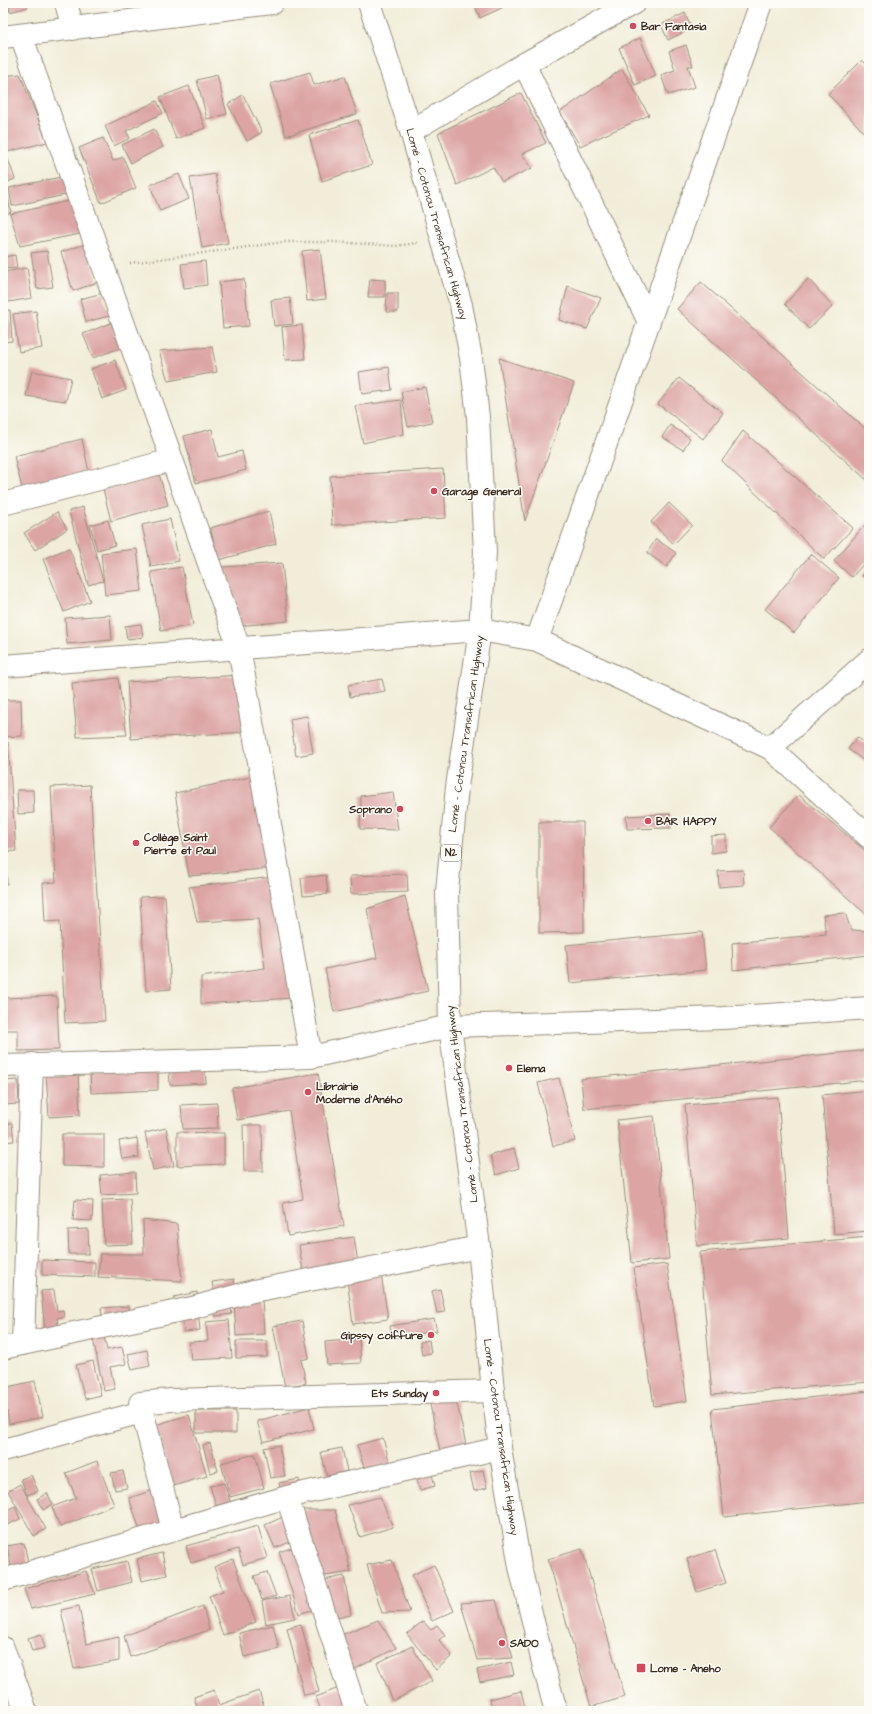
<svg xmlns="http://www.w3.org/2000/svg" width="872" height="1714" font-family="'Architects Daughter',sans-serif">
	<rect width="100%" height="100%" fill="#fdfcf7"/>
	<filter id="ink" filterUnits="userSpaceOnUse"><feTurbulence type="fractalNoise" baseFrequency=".025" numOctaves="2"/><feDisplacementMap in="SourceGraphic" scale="8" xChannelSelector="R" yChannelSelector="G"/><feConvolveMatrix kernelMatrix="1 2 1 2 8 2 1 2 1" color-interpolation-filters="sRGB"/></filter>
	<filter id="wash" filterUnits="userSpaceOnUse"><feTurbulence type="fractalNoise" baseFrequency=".012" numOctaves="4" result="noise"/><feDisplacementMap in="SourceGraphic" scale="16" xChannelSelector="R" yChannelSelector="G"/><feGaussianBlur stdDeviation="0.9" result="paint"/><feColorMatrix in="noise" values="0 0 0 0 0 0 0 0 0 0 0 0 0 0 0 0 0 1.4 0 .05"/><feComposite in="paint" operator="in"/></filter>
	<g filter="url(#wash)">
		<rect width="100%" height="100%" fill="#f1edd8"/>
		<g id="blocks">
			<path fill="#dca5a4" d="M8,3H27L28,7L10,12Z
				M474,3H507L508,5L480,18Z
				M685,13L692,28L668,40L661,25Z
				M640,38L656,76L635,85L619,48Z
				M686,45L693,66H688L695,87L668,95L661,75L675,70L669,51Z
				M862,60L869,67V138L828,94Z
				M622,69L649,115L580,146L560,112Z
				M310,72L314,85L345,76L357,114L286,136L270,84Z
				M20,74L47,142L3,153V76Z
				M217,75L227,114L207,119L197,80Z
				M189,86L205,128L176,139L160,97Z
				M521,93L546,143L522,154L532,168L502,182L493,167L457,185L438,133Z
				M243,95L262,132L247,141L228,104Z
				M157,101L163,113L126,131L130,138L114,146L105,126Z
				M358,120L372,165L322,181L309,135Z
				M154,129L163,147L131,163L122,145Z
				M103,138L113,161L123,157L136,188L101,203L79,148Z
				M7,156L15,179L3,184V158Z
				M179,174L189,199L160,211L150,185Z
				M215,174L228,243L202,248L190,178Z
				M66,176L70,194L12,206L9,188Z
				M6,190L11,212L3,215V191Z
				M73,200L85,233L20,246L10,214Z
				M86,244L98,282L73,291L61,252Z
				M320,249L326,299L307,301L302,251Z
				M47,251L53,287L37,289L31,253Z
				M15,255L17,268L3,269V257Z
				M205,261L207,285L184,288L181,264Z
				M27,268L32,298L3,303V272Z
				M244,279L249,326L223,328L219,282Z
				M370,279L385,280V297H368Z
				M808,279L833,306L809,329L785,304Z
				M701,282L869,432V482L677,309Z
				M568,286L601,298L587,329L559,320Z
				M103,293L109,316L86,322L80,299Z
				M387,293H398V312H386Z
				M290,298L293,324L274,326L271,300Z
				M10,310L12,341L3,342V311Z
				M36,311L42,348L19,352L13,314Z
				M111,323L120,348L93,358L83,334Z
				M302,325L305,359L285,360L282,327Z
				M212,347L217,372L168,381L159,351Z
				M499,358L574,383L525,521Z
				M115,360L126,390L102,399L91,369Z
				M389,367L392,390L362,394L359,372Z
				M32,371L71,378L66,401L26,396Z
				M679,378L723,413L703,439L658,404Z
				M425,387L432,422L408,427L401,392Z
				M401,400L404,434L363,443L355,406Z
				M670,425L690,438L683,450L662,437Z
				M212,429L218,457L242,451L246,470L196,483L184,436Z
				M743,431L853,528L824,559L722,461Z
				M82,439L89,472L23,492L14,456Z
				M443,469L446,518L332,525L330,476Z
				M159,474L168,505L111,521L103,489Z
				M669,503L692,525L674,544L651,522Z
				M83,507L103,581L88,585L69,511Z
				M269,511L276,544L219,560L210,528Z
				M57,512L67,529L35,550L24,533Z
				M170,519L179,561L151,567L142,525Z
				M108,520L115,545L97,550L90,525Z
				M869,520V558L852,577L834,561Z
				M656,539L676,553L667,567L647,553Z
				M69,548L90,601L64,612L43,559Z
				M137,549L142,591L105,595L101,553Z
				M811,554L839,578L794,633L765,609Z
				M282,563L288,621L238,626L222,567Z
				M182,567L193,625L161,631L151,572Z
				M869,567V581L862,576Z
				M110,615L112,640L67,644L65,618Z
				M141,624L143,637L127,639L125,626Z
				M241,675L245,732L131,739L127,682Z
				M118,678L127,735L77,737L72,683Z
				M382,679L385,691L350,697L348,685Z
				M3,700H21L22,736L3,737Z
				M307,716L313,753L296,756L290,719Z
				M857,737L869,746L868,764L848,749Z
				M3,742H8L16,851L3,852Z
				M255,776L274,868L189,876L175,793Z
				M90,785L105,1021L65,1023L60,921L45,922L43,883L56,882L51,787Z
				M17,790H33L34,813L18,814Z
				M393,792L398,830L360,829L361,796Z
				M799,795L869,854V917L769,827Z
				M670,814L671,828L627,829L626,816Z
				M539,822H583L584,932L539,933Z
				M726,835V851L711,853V836Z
				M3,865H6L7,884H3Z
				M743,870L744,885L719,887L718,871Z
				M407,874L408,892L351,894L350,876Z
				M326,875L328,894L303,896L301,878Z
				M273,877L292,998L201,1004V977L265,968L258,919L197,922L189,887Z
				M165,896L171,989L146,991L140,897Z
				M405,896L428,991L334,1012L325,969L377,958L367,909Z
				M845,913L851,930L869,931V955L733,970L732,943L826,934L823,915Z
				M702,932L706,970L570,983L566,945Z
				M57,996L59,1050L18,1051V1030H5L4,998Z
				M869,1050V1080L584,1109L581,1079Z
				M205,1066L206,1083L170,1085L169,1067Z
				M158,1068V1090L91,1093L90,1071Z
				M78,1072L80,1115L49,1117L46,1074Z
				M318,1073L344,1226L288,1236L283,1203L303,1199L289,1111L237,1120L232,1088Z
				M559,1078L575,1141L553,1146L538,1083Z
				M18,1080L19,1104L3,1105V1081Z
				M869,1090V1231L834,1234L822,1095Z
				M778,1097L789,1238L697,1246L685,1105Z
				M217,1103L218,1128L183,1129L181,1105Z
				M654,1116L669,1259L632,1263L617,1120Z
				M12,1123L14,1141L3,1142V1124Z
				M243,1125H262L263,1171H244Z
				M166,1128L174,1166L153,1170L145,1133Z
				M177,1132L224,1133V1164L177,1166Z
				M62,1134H104V1167L62,1166Z
				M137,1138L139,1157L122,1159L119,1141Z
				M514,1148L519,1168L496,1175L490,1156Z
				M135,1172L136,1193L102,1195L100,1175Z
				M130,1199L133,1244L104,1245L102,1200Z
				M75,1200L93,1201L92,1221L73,1220Z
				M143,1220L177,1224L182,1281L98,1277L100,1254H144Z
				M88,1229L89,1254H69L68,1230Z
				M354,1237L358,1263L303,1271L299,1245Z
				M869,1237V1382L712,1395L700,1252Z
				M42,1260L95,1262V1277L42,1275Z
				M667,1264L687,1401L654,1406L634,1268Z
				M381,1274L388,1319L353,1324L347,1279Z
				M234,1279L236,1295L215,1297L212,1282Z
				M440,1289L445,1312L437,1313L432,1291Z
				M54,1290L57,1311L63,1310L64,1317L57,1318L59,1329L45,1331L41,1291Z
				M197,1292L199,1304L177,1309L174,1297Z
				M262,1298L264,1334L236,1336L234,1299Z
				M230,1304L232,1314L215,1316L214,1306Z
				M129,1306V1313L102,1316L101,1308Z
				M198,1310L200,1330L184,1332L181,1312Z
				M434,1319L437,1331L392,1338L390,1326Z
				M229,1320L232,1358L191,1360L189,1342L208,1341L206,1322Z
				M302,1321L309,1358L301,1360L306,1383L285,1387L273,1326Z
				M104,1337L107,1350L122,1347L126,1364L110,1367L115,1389L104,1391L93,1339Z
				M359,1339L361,1363L327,1365L325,1342Z
				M429,1340L431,1353L422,1355L420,1342Z
				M236,1341H267V1357L236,1358Z
				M147,1350L150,1366L132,1370L128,1354Z
				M93,1361L101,1395L85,1399L76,1365Z
				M35,1381L43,1417L9,1424L7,1411L3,1412V1388Z
				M869,1391V1501L724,1517L712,1409Z
				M455,1394L466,1445L440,1451L429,1400Z
				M309,1407L314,1429L263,1442L257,1421Z
				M196,1411H236V1433H196Z
				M189,1415L207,1476L173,1486L155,1425Z
				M383,1438L390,1464L365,1471L357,1445Z
				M210,1443L218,1471L210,1473L203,1445Z
				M279,1445L285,1476L270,1478L264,1448Z
				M342,1448L347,1471L327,1476L321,1452Z
				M255,1454L264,1488L230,1497L221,1463Z
				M97,1461L114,1505L60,1527L52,1507L76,1498L66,1473Z
				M483,1470L487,1488L474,1491L470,1473Z
				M123,1471L127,1488L115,1490L111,1473Z
				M431,1471L435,1486L420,1490L416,1476Z
				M31,1475L38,1491L27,1495L21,1479Z
				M299,1479L301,1492L282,1496L279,1483Z
				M224,1483L233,1510L219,1515L210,1486Z
				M20,1484L46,1529L34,1536L8,1491Z
				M154,1490L165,1525L141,1533L129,1498Z
				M47,1493L53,1504L43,1510L37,1499Z
				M380,1497L393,1527L360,1537L348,1505Z
				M15,1506L20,1519L3,1527V1512Z
				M302,1510H335L351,1572L318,1577Z
				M283,1517L293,1541L275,1548L265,1525Z
				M258,1526L267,1558L243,1565L238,1549L191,1563L186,1546Z
				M24,1543L29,1568L12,1571L7,1546Z
				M300,1545L320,1607L299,1614L279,1552Z
				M582,1549L625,1697L591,1707L548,1559Z
				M715,1550L726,1583L697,1592L687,1559Z
				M162,1553L167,1575L142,1581L137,1559Z
				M233,1559L256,1622L223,1635L209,1596L223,1591L214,1567Z
				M392,1560L410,1612L382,1613L367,1565Z
				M127,1561L132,1582L98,1591L92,1569Z
				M434,1565L454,1611L432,1621L412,1575Z
				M86,1571L95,1594L31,1609L24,1589Z
				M267,1572L276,1596L262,1600L254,1576Z
				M344,1576L351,1615L332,1619L324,1580Z
				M290,1596L295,1618L266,1624L262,1601Z
				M496,1600L513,1658L477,1660L461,1603Z
				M79,1606L86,1644L119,1637V1661L74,1669L61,1610Z
				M203,1606L209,1630L130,1657L124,1636Z
				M378,1620L396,1648L351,1671L336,1637Z
				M423,1621L431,1630L437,1625L445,1635L439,1640L452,1656L436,1670L407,1634Z
				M301,1624L319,1692L304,1695L287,1628Z
				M273,1625L279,1649L244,1657L239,1633Z
				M41,1634L45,1648L32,1651L28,1638Z
				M412,1646L432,1681L393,1701L377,1663Z
				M511,1662L514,1675L480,1682L477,1670Z
				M341,1687L350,1711H321L316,1697Z
				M214,1690L219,1705L259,1691L265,1711H198L194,1697Z
				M521,1691L526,1711H493L490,1699Z
				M86,1709V1711H73V1710Z"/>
		</g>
	</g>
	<g filter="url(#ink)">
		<use href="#blocks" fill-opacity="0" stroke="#968c7b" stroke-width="1"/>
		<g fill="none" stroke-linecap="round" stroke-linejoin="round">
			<g stroke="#968c7b" stroke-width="24">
				<path id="street" d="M66,3L73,29
					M21,35L239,648L311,1057
					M3,37L272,3
					M524,64L649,322
					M411,131L524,64L634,3
					M3,504L172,460
					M537,640L761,3
					M3,666L480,630L537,640L770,748L869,837
					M770,748L869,660
					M3,1066L311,1057L450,1026L723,1018L869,1008
					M23,1344L32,1064
					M3,1348L192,1308L253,1291L479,1247
					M3,1450L142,1412
					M287,1497L356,1711
					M173,1530L140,1403L171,1400L493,1391
					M3,1580L287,1497L500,1448
					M3,1648L26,1711"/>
			</g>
			<g stroke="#968c7b" stroke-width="24">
				<path id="highway" d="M369,3L411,131L461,305L471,358L478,417L485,552L480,630L457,787L447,892L450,1026L479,1247L493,1391L500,1448L520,1567L544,1667L556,1711"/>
			</g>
			<path stroke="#968c7b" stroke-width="2.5" stroke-dasharray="1 3" stroke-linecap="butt" d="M130,263L284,242H333L396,246L417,243"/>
			<use href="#street" stroke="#fff" stroke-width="22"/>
			<use href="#highway" stroke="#fff" stroke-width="22"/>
		</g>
	</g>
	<g fill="#d1495b" stroke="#fdfcf7" stroke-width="1.5">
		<circle cx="633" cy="26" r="4"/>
		<circle cx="434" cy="491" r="4"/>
		<circle cx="400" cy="809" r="4"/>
		<circle cx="648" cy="821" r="4"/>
		<circle cx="136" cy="843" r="4"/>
		<circle cx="509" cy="1068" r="4"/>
		<circle cx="308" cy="1092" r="4"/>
		<circle cx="431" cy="1335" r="4"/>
		<circle cx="436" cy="1393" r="4"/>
		<circle cx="502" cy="1643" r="4"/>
		<rect x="636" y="1663" width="10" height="10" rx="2"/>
	</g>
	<g text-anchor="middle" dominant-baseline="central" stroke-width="3" stroke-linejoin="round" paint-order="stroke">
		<rect fill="#fdfcf7" stroke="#75695f" stroke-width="1" x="441" y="845" width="20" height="16" rx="3"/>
		<g font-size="10" font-weight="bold" fill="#3b2a1e">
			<text x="451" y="853">N2</text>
		</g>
		<g font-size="11" font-weight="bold" fill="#3b2a1e" stroke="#fdfcf7" text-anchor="start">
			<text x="641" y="26">Bar Fantasia</text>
			<text x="442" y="491">Garage General</text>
			<text x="392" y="809" text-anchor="end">Soprano</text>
			<text x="656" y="821">BAR HAPPY</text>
			<text x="144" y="837">Collège Saint<tspan x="144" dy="13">Pierre et Paul</tspan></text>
			<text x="517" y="1068">Elema</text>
			<text x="316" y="1086">Librairie<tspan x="316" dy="13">Moderne d'Aného</tspan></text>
			<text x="423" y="1335" text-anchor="end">Gipssy coiffure</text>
			<text x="428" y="1393" text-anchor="end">Ets Sunday</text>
			<text x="510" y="1643">SADO</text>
			<text x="650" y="1668">Lome - Aneho</text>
		</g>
		<g font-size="11" fill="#3b2a1e" stroke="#fdfcf7">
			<text transform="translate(437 224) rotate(74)">Lomé - Cotonou Transafrican Highway</text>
			<text transform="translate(466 734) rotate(-82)">Lomé - Cotonou Transafrican Highway</text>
			<text transform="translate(462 1104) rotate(-97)">Lomé - Cotonou Transafrican Highway</text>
			<text transform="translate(501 1437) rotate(82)">Lomé - Cotonou Transafrican Highway</text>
		</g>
	</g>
	<rect width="872" height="1714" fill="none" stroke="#fdfcf7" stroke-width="16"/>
</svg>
